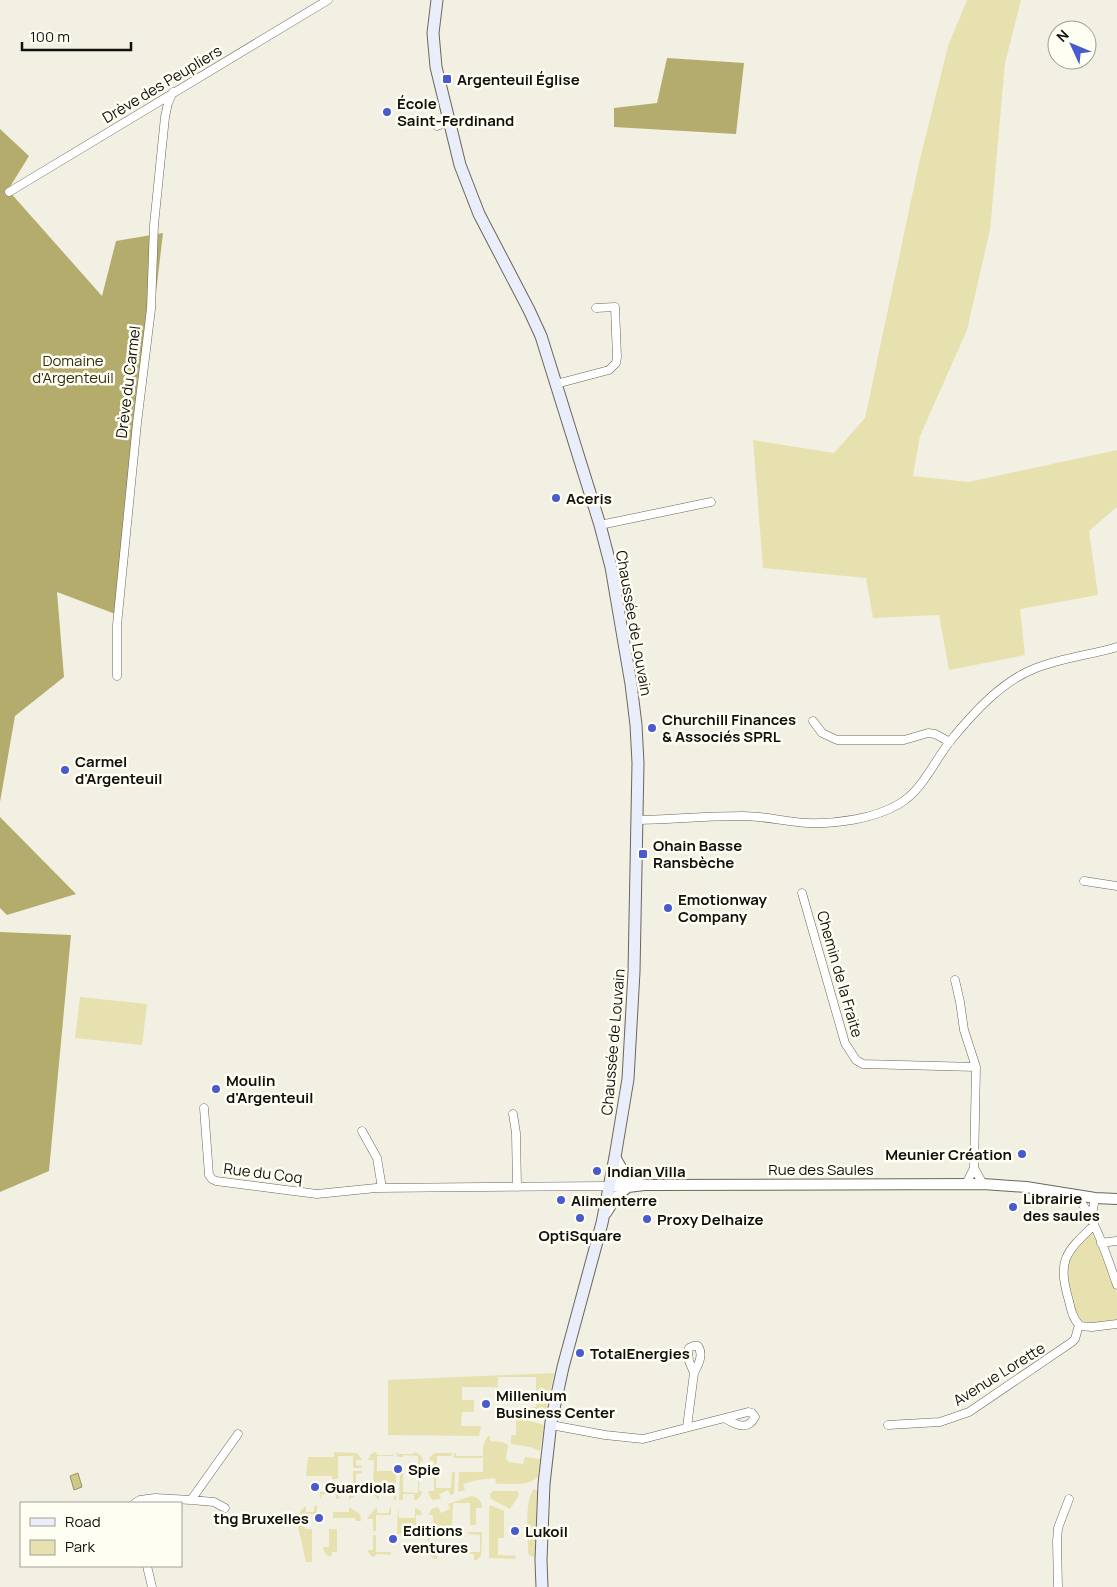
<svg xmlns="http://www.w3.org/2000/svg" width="1117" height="1587" font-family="Manrope,sans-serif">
	<rect width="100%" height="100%" fill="#f2f0e3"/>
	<path fill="#e7e1af" d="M967,0H1021L1005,63L990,230L967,330L920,436L913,476L968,482L1117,450V507L1089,531L1098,595L1020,609L1025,655L949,670L939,615L873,618L866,578L763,568L753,440L834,453L865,418L919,163L948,46Z
		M80,997L147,1004L142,1045L75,1038Z
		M1092,1231L1094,1232L1117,1293V1321L1088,1323L1078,1320L1065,1279L1067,1259Z
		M554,1373L545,1415L530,1410V1407H536V1377H498L497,1397H503V1400H496V1387H462V1400H474V1412H462L461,1426H481L479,1436L388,1435V1380Z
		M512,1416L544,1425L540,1451L530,1447L511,1444V1435H516V1419L511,1418Z
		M490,1435V1441L503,1442L508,1445L506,1459L509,1462L523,1464L525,1457L540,1459L538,1477C527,1487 509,1483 496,1484L495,1478L477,1480L463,1484L465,1490L458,1492L459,1472H483V1458H454V1453H456V1456H483C483,1448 483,1440 490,1435Z
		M334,1452L357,1453L362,1460H356V1465L362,1466V1468H353V1456H338V1479H332V1476H306L308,1457H334Z
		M376,1452L377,1455H392L393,1452V1456H377V1471H396V1500H394V1494H379V1500L369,1491H373L374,1460H368L371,1454Z
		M396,1452L398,1454H413L414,1452C419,1453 422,1456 423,1461H420L419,1491H422L421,1495L417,1500H414V1494H403V1500H399L400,1471H403V1492L418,1493V1456L403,1455V1457H397Z
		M435,1453H452V1456H437L436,1488H451L452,1472H455L454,1494L451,1495L448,1490L439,1494L441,1499L433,1500L430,1497L428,1491H434V1461L429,1460L430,1457Z
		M353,1471H362V1473L356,1474V1484L362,1485C362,1492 356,1497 349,1499V1494H340L339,1499H336V1494H322L320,1499V1492H332V1486L338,1485V1488H353Z
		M534,1489L539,1491L537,1554L533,1557L529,1555L528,1552C528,1536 524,1501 534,1489Z
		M493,1491H518L519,1495L510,1509L491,1499L490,1494Z
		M471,1496C478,1497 482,1501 482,1508H476V1525H470V1503H453L452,1527H428V1526L433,1525V1515H428L432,1509L438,1507L441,1513L450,1509L448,1504Z
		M490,1505L504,1511V1538H498V1555L516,1556L515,1559L489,1558V1508Z
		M306,1506V1512H314V1506H317V1514H305V1529H312V1562H306L295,1513H300L302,1509Z
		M349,1507L360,1514L361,1521H356L355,1518H333V1512H349Z
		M377,1507V1513H389L390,1507H391V1515H376V1531H373V1519H367L368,1517Z
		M398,1507L399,1518H415V1508L420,1510L422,1515H416V1528H411V1533L422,1534H397Z
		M329,1529H337V1552H332L331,1557C326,1555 324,1552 323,1547H329Z
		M468,1532H482L481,1556L477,1560H474V1554H438L437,1559H434L428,1554V1533L430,1534V1552H480V1535L468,1534Z
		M373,1535H376V1552H391V1555L376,1554L375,1557L371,1556L367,1550H373Z"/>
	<path fill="#b4ac6d" d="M667,58L744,63L736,134L614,127V108L657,103Z
		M0,129L29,156L8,190L102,296L116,241L163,233L118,615L57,592L64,677L15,716L0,802Z
		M0,817L76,894L7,915L0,908Z
		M0,932L71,935L49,1171L0,1192Z"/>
	<path fill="#d0c888" stroke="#979163" d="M78,1473L82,1487L74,1490L70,1476Z"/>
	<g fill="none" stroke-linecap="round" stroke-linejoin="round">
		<g stroke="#69675c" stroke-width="9">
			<path id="minor" d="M437,126L449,121
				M9,192L328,0
				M556,384L609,370L616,363L617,357L615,307L596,308
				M600,525L711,502
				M117,676V625L137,423L151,309L154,225L165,117L168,103L173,92
				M813,721L822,733L837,740H904L928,733L935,734L950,742
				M638,820C673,819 708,816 743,816C765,816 786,822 807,823C836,824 874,819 899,804C923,790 934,761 951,740C974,712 1002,681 1036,668C1062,658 1090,655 1117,647
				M1084,881L1117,886
				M802,893L845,1043L856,1060L863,1064L976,1067
				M955,980L960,1002L964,1030L976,1067L974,1168L983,1184
				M204,1108L209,1175L212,1179L216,1181L317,1194L376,1188L610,1186
				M513,1114L516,1133L517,1187
				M362,1131L377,1158L382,1188
				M966,1184L974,1168
				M1076,1195C1096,1220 1106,1254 1117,1285
				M1091,1220L1095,1198
				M1094,1225C1065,1253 1057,1260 1069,1301C1071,1310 1073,1319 1080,1326L1092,1327L1117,1324
				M1101,1243L1116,1241
				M551,1425L605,1435L643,1439L748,1412L752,1413L755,1417C748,1431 736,1425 726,1419
				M888,1425L940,1422L969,1412L1072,1342L1075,1339L1079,1325
				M687,1427L694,1373L689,1361L688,1352L689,1348L693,1346H698C704,1355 698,1365 694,1373
				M191,1500L238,1434
				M135,1503L140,1500L155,1498L191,1500L214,1502L225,1508
				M147,1566L152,1587
				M1058,1587L1057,1541L1058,1528L1069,1499"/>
		</g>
		<g stroke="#69675c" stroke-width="12">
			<path id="tertiary" d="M615,1157L627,1178
				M610,1186L628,1187L644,1185L983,1184L1026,1187L1095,1198L1117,1199
				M610,1186C619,1173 629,1179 641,1184
				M606,1213L617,1196L628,1187"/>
		</g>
		<g stroke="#69675c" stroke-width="13">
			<path id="secondary" d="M437,0L433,33L436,67L460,165L479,214L529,310L541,336L556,384L600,525L611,567L631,684L636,725L638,763L634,972L628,1079L615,1157L602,1223L563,1367L551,1422L544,1484L541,1560L542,1587"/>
		</g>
		<use href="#minor" stroke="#fff" stroke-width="8"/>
		<use href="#tertiary" stroke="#fff" stroke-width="10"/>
		<use href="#secondary" stroke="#eaeefa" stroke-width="11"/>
	</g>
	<g fill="#4959ce" stroke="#fffef3" stroke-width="2">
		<rect x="442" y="74" width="10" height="10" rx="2.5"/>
		<circle cx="387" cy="112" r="5"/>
		<circle cx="556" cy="498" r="5"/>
		<circle cx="652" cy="728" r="5"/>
		<circle cx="65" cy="770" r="5"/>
		<rect x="638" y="849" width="10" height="10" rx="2.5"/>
		<circle cx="668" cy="908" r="5"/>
		<circle cx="216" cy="1089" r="5"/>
		<circle cx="1022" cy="1154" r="5"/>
		<circle cx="597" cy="1171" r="5"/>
		<circle cx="561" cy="1200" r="5"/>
		<circle cx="1013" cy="1207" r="5"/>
		<circle cx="580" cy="1218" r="5"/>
		<circle cx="647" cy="1219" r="5"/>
		<circle cx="580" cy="1353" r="5"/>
		<circle cx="486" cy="1404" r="5"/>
		<circle cx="398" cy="1469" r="5"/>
		<circle cx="315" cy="1487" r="5"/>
		<circle cx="319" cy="1518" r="5"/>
		<circle cx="515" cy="1531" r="5"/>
		<circle cx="393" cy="1539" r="5"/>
	</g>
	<g text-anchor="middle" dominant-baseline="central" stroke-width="5" stroke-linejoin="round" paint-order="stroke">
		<g font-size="15" font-weight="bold" fill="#11100c" stroke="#fffef3" text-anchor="start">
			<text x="457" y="79">Argenteuil Église</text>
			<text x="397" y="103">École<tspan x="397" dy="17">Saint-Ferdinand</tspan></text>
			<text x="566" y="498">Aceris</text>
			<text x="662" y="719">Churchill Finances<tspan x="662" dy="17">&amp; Associés SPRL</tspan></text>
			<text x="75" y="761">Carmel<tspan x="75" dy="17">d'Argenteuil</tspan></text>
			<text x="653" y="845">Ohain Basse<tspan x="653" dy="17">Ransbèche</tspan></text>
			<text x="678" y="899">Emotionway<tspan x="678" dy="17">Company</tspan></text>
			<text x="226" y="1080">Moulin<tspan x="226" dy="17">d'Argenteuil</tspan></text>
			<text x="1012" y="1154" text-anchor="end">Meunier Création</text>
			<text x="607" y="1171">Indian Villa</text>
			<text x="1023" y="1198">Librairie<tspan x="1023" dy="17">des saules</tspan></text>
			<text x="571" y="1200">Alimenterre</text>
			<text x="657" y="1219">Proxy Delhaize</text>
			<text x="580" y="1235" text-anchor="middle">OptiSquare</text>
			<text x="590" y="1353">TotalEnergies</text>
			<text x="496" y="1395">Millenium<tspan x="496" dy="17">Business Center</tspan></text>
			<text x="408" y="1469">Spie</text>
			<text x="325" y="1487">Guardiola</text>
			<text x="309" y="1518" text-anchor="end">thg Bruxelles</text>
			<text x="403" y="1530">Editions<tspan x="403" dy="17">ventures</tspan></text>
			<text x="525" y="1531">Lukoil</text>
		</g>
		<g font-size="15" fill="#11100c" stroke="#fffef3">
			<text transform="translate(162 84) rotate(-31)">Drève des Peupliers</text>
			<text transform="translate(128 382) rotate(-83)">Drève du Carmel</text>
			<text transform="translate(634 623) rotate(80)">Chaussée de Louvain</text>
			<text transform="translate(840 974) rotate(74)">Chemin de la Fraite</text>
			<text transform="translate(613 1042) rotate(-85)">Chaussée de Louvain</text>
			<text x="821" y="1169">Rue des Saules</text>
			<text transform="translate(263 1173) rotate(7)">Rue du Coq</text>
			<text transform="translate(999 1374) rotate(-32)">Avenue Lorette</text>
		</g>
		<g font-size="15" fill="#322e12" stroke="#fffef3">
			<text x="73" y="360">Domaine<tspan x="73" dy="17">d'Argenteuil</tspan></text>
		</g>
	</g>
	<rect x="20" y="1502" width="162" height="65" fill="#fffef3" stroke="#a09f97"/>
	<rect x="30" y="1518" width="25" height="8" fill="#eaeefa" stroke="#a09f97"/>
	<text x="65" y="1527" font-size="15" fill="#11100c">Road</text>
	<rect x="30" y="1540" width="25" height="15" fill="#e7e1af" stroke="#a09f97"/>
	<text x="65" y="1552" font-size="15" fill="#11100c">Park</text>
	<g transform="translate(1072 45) rotate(314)"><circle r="24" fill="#fffef3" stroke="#a09f97"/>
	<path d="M0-4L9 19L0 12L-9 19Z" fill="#4959ce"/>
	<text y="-8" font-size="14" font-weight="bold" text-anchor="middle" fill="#11100c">N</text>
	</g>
	<path d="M22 42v8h109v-8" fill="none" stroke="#11100c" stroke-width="2.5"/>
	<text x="30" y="42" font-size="15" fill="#11100c" stroke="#fffef3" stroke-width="4" paint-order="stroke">100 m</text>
</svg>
